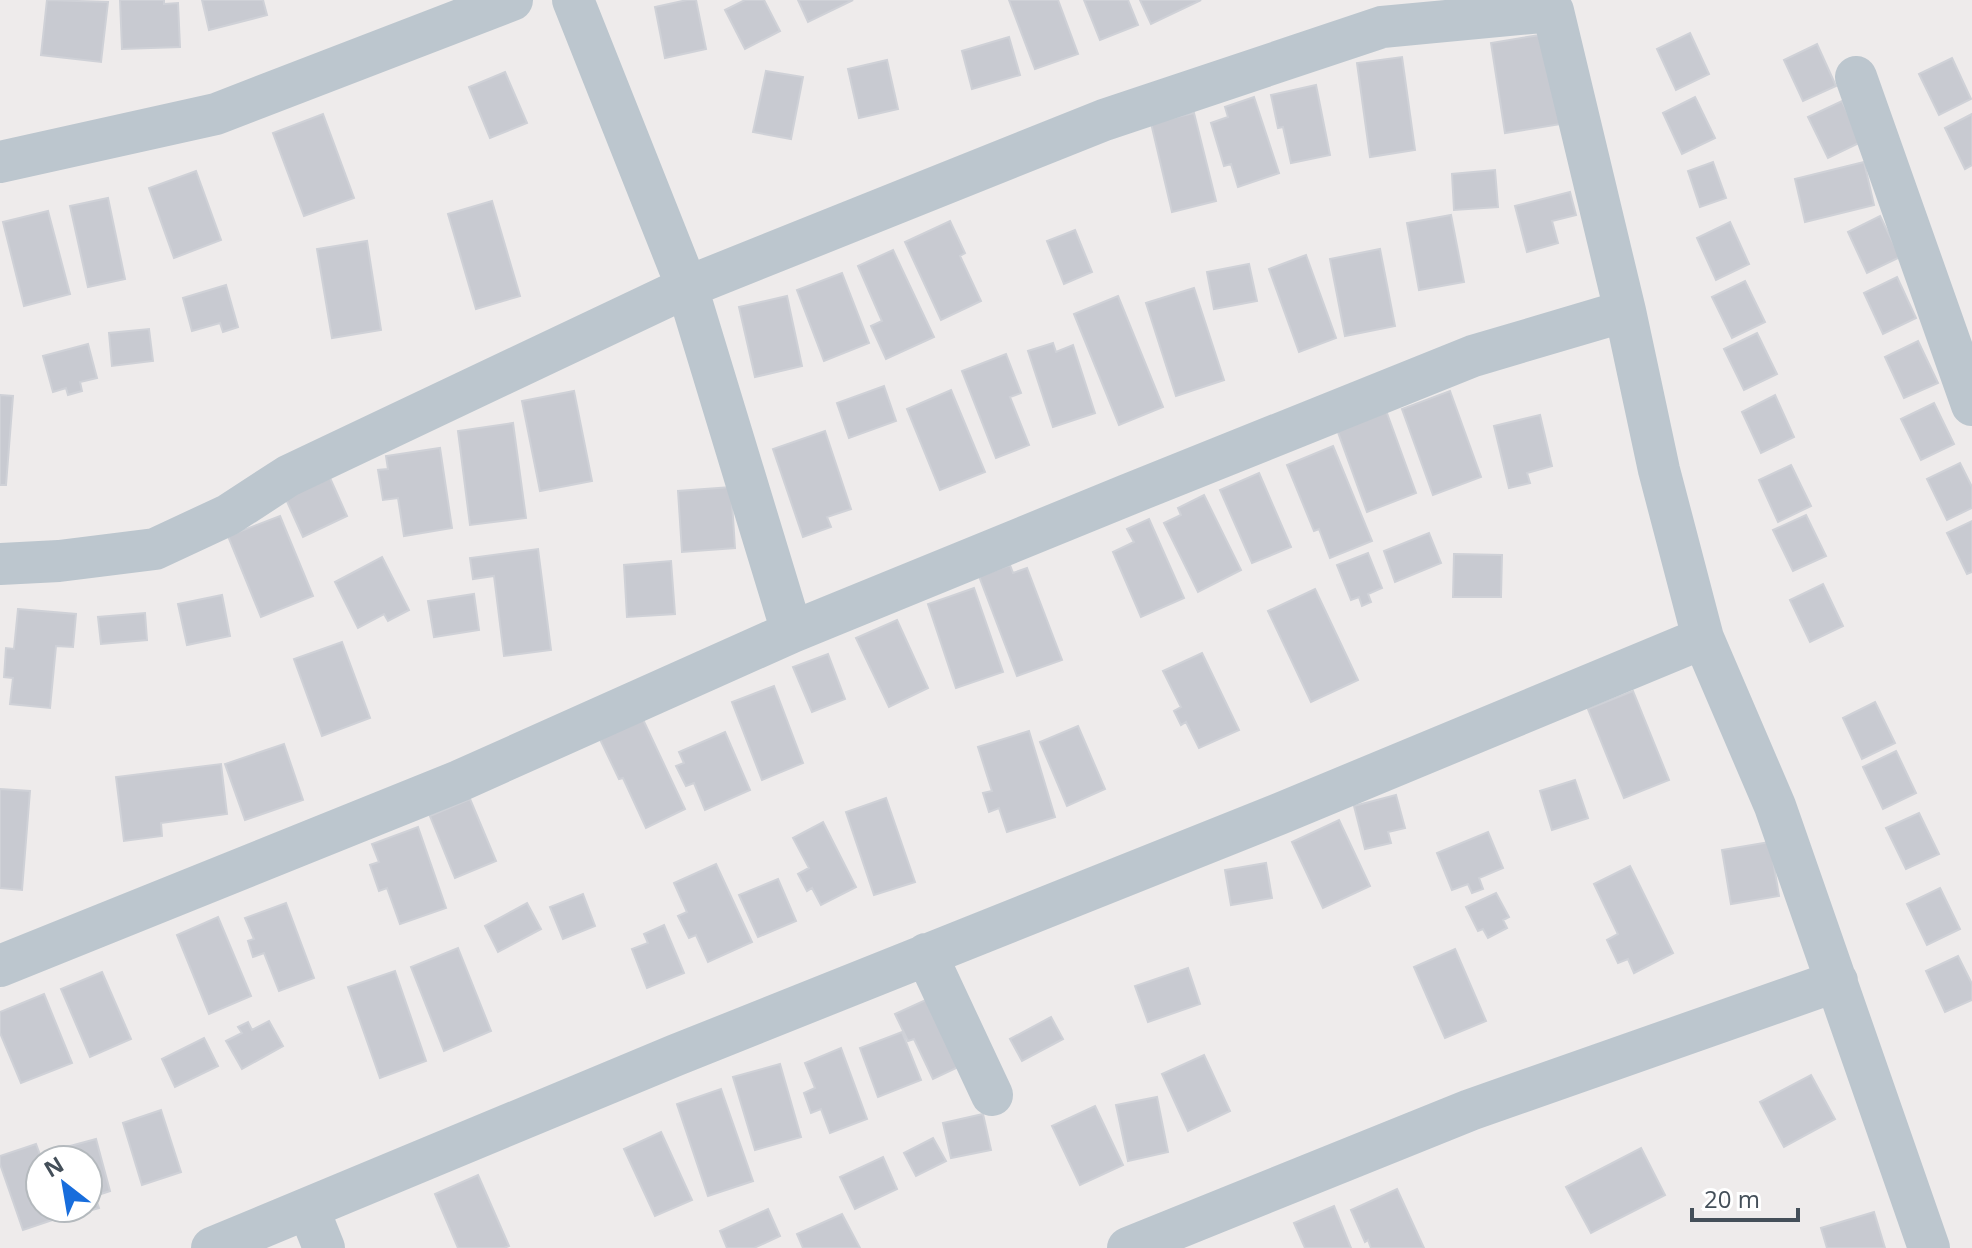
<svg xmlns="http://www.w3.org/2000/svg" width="1972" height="1248" font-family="'Open Sans',sans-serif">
	<rect width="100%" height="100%" fill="#eeebeb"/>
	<path fill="#c8cad1" stroke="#cfd1d7" stroke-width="2" d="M47,0L108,2L101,62L41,55Z
		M120,0H164V4L178,3L180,47L122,49Z
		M202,0H263L267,15L209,30Z
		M687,0H696L706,49L665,58L655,7Z
		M745,0H764L780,31L745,49L725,10Z
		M798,0H853L808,22Z
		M1009,0H1058L1078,54L1035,69Z
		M1084,0H1128L1138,25L1100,40Z
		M1140,0H1201L1151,24Z
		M1552,33L1567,123L1505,133L1491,43Z
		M1690,33L1709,74L1676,90L1657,49Z
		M1009,37L1020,75L972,89L962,51Z
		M1817,44L1836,86L1803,101L1784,60Z
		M1402,57L1415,150L1370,157L1357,63Z
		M1952,58L1971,99L1939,115L1919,74Z
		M887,60L898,109L859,118L848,69Z
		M766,71L803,77L791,139L753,132Z
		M505,72L527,123L490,138L469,87Z
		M1316,85L1330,155L1291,163L1283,127L1278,128L1271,95Z
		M1254,97L1279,173L1238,187L1231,164L1224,166L1211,123L1228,117L1225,107Z
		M1695,97L1715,138L1682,154L1663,113Z
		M1842,101L1861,142L1828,158L1808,117Z
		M1194,113L1216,201L1172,212L1151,123Z
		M323,114L354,198L304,216L273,133Z
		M1972,114V165L1965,169L1945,128Z
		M1713,162L1726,198L1700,207L1688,171Z
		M1864,162L1874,205L1805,222L1795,179Z
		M1495,170L1498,207L1454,210L1452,174Z
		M196,171L221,240L174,258L149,188Z
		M1570,192L1576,215L1552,221L1558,243L1527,252L1515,206Z
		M108,198L125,279L88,287L70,206Z
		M492,201L520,296L476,309L448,214Z
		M48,211L70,294L24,306L3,222Z
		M1451,215L1464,282L1419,290L1407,223Z
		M1880,216L1900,257L1867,273L1848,232Z
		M950,221L965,253L960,256L981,301L941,320L905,242Z
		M1730,222L1749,264L1716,280L1697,238Z
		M1075,230L1092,272L1064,284L1047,241Z
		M367,241L381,330L332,338L317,249Z
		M1380,249L1395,326L1345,336L1330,259Z
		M893,250L934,337L886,359L871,326L882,321L858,266Z
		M1306,255L1336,338L1299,352L1269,269Z
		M1249,264L1257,301L1214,309L1207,272Z
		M842,273L869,343L824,361L797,290Z
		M1897,277L1916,318L1883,334L1864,293Z
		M1745,281L1765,322L1732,338L1712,297Z
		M226,285L238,327L223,332L220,323L192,331L183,298Z
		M1194,288L1224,380L1176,396L1146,303Z
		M787,296L802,366L755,377L739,307Z
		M1118,296L1163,407L1119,425L1074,314Z
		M149,329L153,361L112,366L109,333Z
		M1757,333L1777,374L1744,390L1724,349Z
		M1918,341L1938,383L1904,398L1885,357Z
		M1053,343L1056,352L1073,345L1095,413L1053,427L1028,351Z
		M88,344L97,378L80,382L82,391L68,395L66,388L53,392L43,356Z
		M1006,354L1021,393L1010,397L1029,445L996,458L962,371Z
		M884,386L896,421L849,438L837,403Z
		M951,390L985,472L940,490L907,409Z
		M574,391L592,481L540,491L522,401Z
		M1450,391L1481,477L1433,495L1402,409Z
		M0,395L13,396L6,485H0Z
		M1775,395L1794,437L1761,453L1742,412Z
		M1934,403L1954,444L1921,460L1901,419Z
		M1384,405L1416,493L1367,512L1335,424Z
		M1540,415L1552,466L1527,473L1530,483L1509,488L1494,426Z
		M513,423L526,518L470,525L458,431Z
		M825,431L851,509L827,517L831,527L803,537L773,449Z
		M1333,446L1372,541L1330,558L1319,529L1314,531L1287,465Z
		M440,448L452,528L404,536L398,498L383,500L378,470L388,469L386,456Z
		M1960,463L1972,487V508L1947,520L1927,479Z
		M1791,465L1811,506L1778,522L1759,480Z
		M1259,473L1291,547L1252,563L1220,490Z
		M330,478L347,516L303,537L285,497Z
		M731,487L735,548L682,552L678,491Z
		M1204,495L1241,570L1198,592L1164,523L1181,515L1178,508Z
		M1806,515L1826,556L1793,571L1773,530Z
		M280,516L313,596L261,617L228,536Z
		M1149,519L1184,598L1141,617L1113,552L1134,542L1127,529Z
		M1972,521V572L1967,574L1947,533Z
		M1429,533L1441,563L1395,582L1384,551Z
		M538,549L551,650L504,656L494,576L473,579L470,558Z
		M1368,553L1382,588L1368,594L1371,602L1362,606L1359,597L1351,600L1337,565Z
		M1454,554L1502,555L1501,597H1453Z
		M382,557L409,610L388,621L384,614L358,628L335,582Z
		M671,561L675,614L627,617L624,565Z
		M1010,565L1013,573L1027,568L1062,660L1017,676L979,576Z
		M1823,584L1843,626L1810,642L1790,600Z
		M974,588L1003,672L956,688L928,604Z
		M1315,589L1358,680L1311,702L1268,611Z
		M474,594L479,630L434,637L428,601Z
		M222,595L230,636L187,645L178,604Z
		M18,609L76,614L73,647L56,646L50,708L10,704L13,678L4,677L6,648L14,649Z
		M145,613L147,640L101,644L98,617Z
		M897,620L928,688L889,707L856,638Z
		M342,642L370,718L322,736L294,659Z
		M1202,653L1239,730L1199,748L1186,722L1181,725L1174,711L1181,707L1163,671Z
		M828,654L845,699L812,712L793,667Z
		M774,686L803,763L762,780L732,702Z
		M1633,691L1669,780L1624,798L1588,709Z
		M1875,702L1895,743L1862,759L1843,718Z
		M639,711L685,809L646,828L623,778L619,779L596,731Z
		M1078,726L1105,789L1067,806L1040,742Z
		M1029,731L1055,817L1007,832L999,808L989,812L983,793L992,791L978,747Z
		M725,732L750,790L705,810L694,783L686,786L676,766L684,763L679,752Z
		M284,744L303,800L245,820L225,764Z
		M1896,751L1916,793L1883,809L1863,767Z
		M221,764L227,814L161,823L162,836L124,841L116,777Z
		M1575,780L1588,818L1552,830L1540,791Z
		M0,789L30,791L22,890L0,888Z
		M1396,795L1405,828L1388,832L1391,843L1365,849L1354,806Z
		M886,798L915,882L874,895L846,812Z
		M470,799L496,861L455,878L430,816Z
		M1919,813L1939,854L1906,869L1886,828Z
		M1339,820L1370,886L1323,908L1292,842Z
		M823,822L856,887L821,905L812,888L807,891L798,874L809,868L793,838Z
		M418,827L446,908L400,924L387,888L379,891L370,865L379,862L372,844Z
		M1488,832L1503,868L1479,878L1483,889L1472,893L1468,884L1452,890L1437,853Z
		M1770,842L1779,896L1731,904L1722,850Z
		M1266,863L1272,898L1231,905L1225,870Z
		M716,864L752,942L708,962L696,935L689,938L678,916L687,912L674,883Z
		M1630,866L1673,953L1634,973L1628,959L1618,963L1607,940L1618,934L1594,884Z
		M778,879L796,921L758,937L739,895Z
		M1940,888L1960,929L1927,945L1907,904Z
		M1496,893L1509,917L1503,920L1507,928L1488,938L1483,929L1478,931L1466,907Z
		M583,894L595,926L563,939L550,907Z
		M286,903L314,978L279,991L264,953L253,957L248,941L254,939L245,918Z
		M527,903L541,929L498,952L485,926Z
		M218,917L251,996L209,1014L177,935Z
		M664,925L684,973L647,988L632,949L648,943L644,934Z
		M458,948L491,1031L444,1051L411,967Z
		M1455,949L1486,1021L1445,1038L1414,967Z
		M1958,956L1972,984V1000L1945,1012L1926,971Z
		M1188,968L1200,1004L1148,1022L1135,986Z
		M395,971L426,1061L380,1078L348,987Z
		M102,972L131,1039L90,1057L61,989Z
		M941,993L973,1060L933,1079L914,1039L908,1041L895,1014Z
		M44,994L72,1063L21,1083L0,1033V1012Z
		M1051,1017L1063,1039L1022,1061L1010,1039Z
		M269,1021L283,1046L242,1069L226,1041L242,1033L238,1027L248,1022L252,1030Z
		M902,1032L921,1080L878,1097L860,1048Z
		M204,1038L218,1066L175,1087L162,1059Z
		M841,1048L867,1119L830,1133L821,1109L811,1113L804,1093L815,1088L805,1063Z
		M1204,1055L1230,1111L1188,1131L1162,1074Z
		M780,1064L801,1137L755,1150L733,1077Z
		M1811,1075L1835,1119L1784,1147L1760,1102Z
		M721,1089L753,1181L708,1196L677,1104Z
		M1157,1097L1168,1152L1128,1161L1116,1105Z
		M1095,1106L1123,1165L1080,1185L1052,1126Z
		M161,1110L181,1172L142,1185L123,1123Z
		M983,1114L991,1150L951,1158L943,1123Z
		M661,1132L692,1200L655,1216L624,1149Z
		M933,1138L946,1161L916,1176L904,1153Z
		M96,1139L110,1191L95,1196L99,1208L77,1214L75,1208H88V1160H62L59,1149Z
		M36,1144L42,1160L40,1208H58L61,1217L23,1230L0,1164V1156Z
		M1641,1148L1665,1195L1591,1233L1566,1187Z
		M883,1157L897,1189L855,1209L840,1177Z
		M478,1175L509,1246L504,1248H458L435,1194Z
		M1397,1189L1424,1248H1371L1368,1240L1365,1242L1351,1210Z
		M1334,1206L1351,1248H1305L1294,1223Z
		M768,1209L780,1236L754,1248H727L720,1231Z
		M1874,1212L1885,1248H1827L1821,1228Z
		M842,1214L860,1248H803L797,1234Z"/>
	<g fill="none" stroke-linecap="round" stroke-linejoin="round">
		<path stroke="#bcc6ce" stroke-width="42" d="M573,0L687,287L792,632
			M1856,77L1972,405
			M0,162L216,114L512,0
			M0,564L59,561L155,549L228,515L288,476L687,287L1104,120L1382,27L1553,11L1625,311
			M926,954L992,1095
			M0,966L459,781L792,632L1127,495L1473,356L1625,311L1659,470L1703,638L1775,806L1929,1248
			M308,1208L324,1248
			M212,1248L676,1055L1279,814L1703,638
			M1128,1248L1470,1110L1837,981"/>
	</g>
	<g transform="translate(64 1184) rotate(329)"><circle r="38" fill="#ffffff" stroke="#b4b9bd" stroke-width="2"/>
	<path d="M0-6L14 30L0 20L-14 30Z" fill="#186ddc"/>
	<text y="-12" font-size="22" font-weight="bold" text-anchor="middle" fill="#444f59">N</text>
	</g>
	<path d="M1692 1208v12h106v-12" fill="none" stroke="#444f59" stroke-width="4"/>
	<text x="1704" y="1208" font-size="24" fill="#444f59" stroke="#ffffff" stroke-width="6" paint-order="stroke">20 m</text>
</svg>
